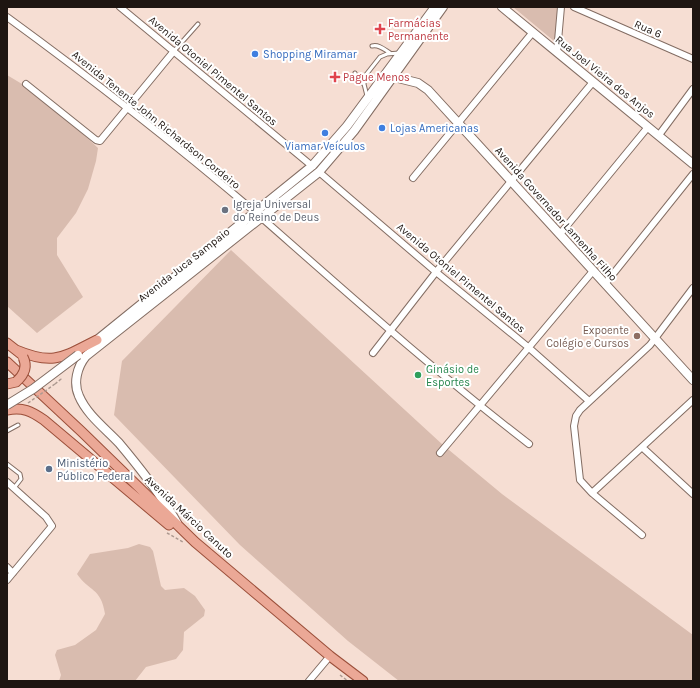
<svg xmlns="http://www.w3.org/2000/svg" width="700" height="688" font-family="Karla,sans-serif">
	<rect width="100%" height="100%" fill="#f6ded3"/>
	<path fill="#d9bcaf" d="M513,7H561L560,46Z
		M7,75L42,96L98,148L96,161L88,189L76,213L57,238V255L83,297L37,333L7,306Z
		M231,250L443,445L502,494L693,635V681H399L348,641L240,545L114,415L122,361Z
		M139,544L150,547L153,551L161,586L165,590L184,588L195,596L205,610L204,616L184,632L183,650L176,659L146,667L135,681H59L61,675L55,655L57,650L75,645L96,630L105,614C101,587 89,592 77,574L90,554L128,548Z"/>
	<g fill="none" stroke-linecap="round" stroke-linejoin="round">
		<g stroke="#836d63" stroke-width="5">
			<path id="lane" d="M372,46C379,44 385,50 390,53
				M174,51L198,24
				M355,73L357,80L364,84
				M367,96L364,84L365,76L380,57L387,54L399,53
				M7,431L18,425
				M7,464L20,474L21,479L14,488"/>
		</g>
		<g stroke="#836d63" stroke-width="8">
			<path id="street" d="M120,7L312,166
				M574,7L693,59
				M7,17C92,79 175,144 255,212C345,291 434,371 529,444
				M557,52L561,7
				M26,84L96,140L100,141L174,51
				M659,135L693,89
				M319,172L436,272L528,347L589,401
				M413,178L533,32
				M560,234L648,127
				M605,284L693,174
				M373,353L436,272L593,82
				M643,448L693,494
				M440,453L593,271
				M7,482L46,517L52,526L7,580
				M592,493L693,400
				M642,535L592,493L580,480L574,426L576,416L580,410L650,345L693,288
				M7,567L13,573
				M309,681L330,656"/>
		</g>
		<g stroke="#836d63" stroke-width="10">
			<path id="secondary" d="M502,7L693,164
				M394,77L418,83L428,90L693,380
				M92,344L312,166L347,126L435,7
				M177,523C161,494 140,468 119,443C106,429 87,415 79,396C73,383 77,367 86,356L319,172L354,131L443,7"/>
		</g>
		<g stroke="#9b4f3a" stroke-width="11">
			<path id="primary" d="M7,343L21,354
				M16,350C54,366 63,357 97,340
				M7,362L82,432L195,542L330,656L363,681
				M7,410C23,407 31,411 44,420L169,525"/>
		</g>
		<path stroke="#ad9a91" stroke-width="1.5" stroke-dasharray="3 2" stroke-linecap="butt" d="M55,384L61,379L60,377
			M167,533L183,542
			M340,675L348,681"/>
		<use href="#lane" stroke="#fff" stroke-width="3"/>
		<use href="#street" stroke="#fff" stroke-width="6"/>
		<use href="#secondary" stroke="#fff" stroke-width="8"/>
		<use href="#primary" stroke="#eba896" stroke-width="9"/>
		<g stroke="#836d63" stroke-width="10" stroke-linecap="butt">
			<path id="secondary-bridge" d="M7,405L33,389L78,355"/>
		</g>
		<g stroke="#9b4f3a" stroke-width="11" stroke-linecap="butt">
			<path id="primary-bridge" d="M7,384L16,382C24,375 28,367 23,357"/>
		</g>
		<path stroke="#ad9a91" stroke-width="1.5" stroke-dasharray="3 2" stroke-linecap="butt" d="M28,403L55,384"/>
		<use href="#secondary-bridge" stroke="#fff" stroke-width="8"/>
		<use href="#primary-bridge" stroke="#eba896" stroke-width="9"/>
	</g>
	<g fill="#e0444e" stroke="#fff" stroke-width="1.5">
		<path d="M378 23h4v4h4v4h-4v4h-4v-4h-4v-4h4z"/>
		<path d="M333 71h4v4h4v4h-4v4h-4v-4h-4v-4h4z"/>
	</g>
	<g fill="#3f7fe0" stroke="#fff" stroke-width="1.5">
		<circle cx="255" cy="54" r="4"/>
		<circle cx="382" cy="128" r="4"/>
		<circle cx="325" cy="133" r="4"/>
	</g>
	<circle fill="#6b7280" stroke="#fff" stroke-width="1.5" cx="225" cy="210" r="4"/>
	<circle fill="#8d6e63" stroke="#fff" stroke-width="1.5" cx="637" cy="336" r="4"/>
	<circle fill="#2e9e5b" stroke="#fff" stroke-width="1.5" cx="418" cy="375" r="4"/>
	<circle fill="#5c6f8a" stroke="#fff" stroke-width="1.5" cx="49" cy="469" r="4"/>
	<g text-anchor="middle" dominant-baseline="central" stroke-width="4" stroke-linejoin="round" paint-order="stroke">
		<g font-size="11" fill="#be3a42" stroke="#fff" text-anchor="start">
			<text x="388" y="23">Farmácias<tspan x="388" dy="13">Permanente</tspan></text>
			<text x="343" y="77">Pague Menos</text>
		</g>
		<g font-size="11" fill="#1e1511" stroke="#fff">
			<text transform="translate(648 29) rotate(24)">Rua 6</text>
			<text transform="translate(213 71) rotate(40)">Avenida Otoniel Pimentel Santos</text>
			<text transform="translate(605 77) rotate(39)">Rua Joel Vieira dos Anjos</text>
			<text transform="translate(156 120) rotate(39)">Avenida Tenente John Richardson Cordeiro</text>
			<text transform="translate(556 214) rotate(48)">Avenida Governador Lamenha Filho</text>
			<text transform="translate(184 265) rotate(-38)">Avenida Juca Sampaio</text>
			<text transform="translate(461 278) rotate(40)">Avenida Otoniel Pimentel Santos</text>
			<text transform="translate(189 517) rotate(43)">Avenida Márcio Canuto</text>
		</g>
		<g font-size="11" fill="#366cbe" stroke="#fff" text-anchor="start">
			<text x="263" y="54">Shopping Miramar</text>
			<text x="390" y="128">Lojas Americanas</text>
			<text x="325" y="146" text-anchor="middle">Viamar Veículos</text>
		</g>
		<g font-size="11" fill="#5b616d" stroke="#fff" text-anchor="start">
			<text x="233" y="204">Igreja Universal<tspan x="233" dy="13">do Reino de Deus</tspan></text>
		</g>
		<g font-size="11" fill="#785e54" stroke="#fff" text-anchor="end">
			<text x="629" y="330">Expoente<tspan x="629" dy="13">Colégio e Cursos</tspan></text>
		</g>
		<g font-size="11" fill="#27864d" stroke="#fff" text-anchor="start">
			<text x="426" y="369">Ginásio de<tspan x="426" dy="13">Esportes</tspan></text>
		</g>
		<g font-size="11" fill="#4e5e75" stroke="#fff" text-anchor="start">
			<text x="57" y="463">Ministério<tspan x="57" dy="13">Público Federal</tspan></text>
		</g>
	</g>
	<rect width="700" height="688" fill="none" stroke="#1e1511" stroke-width="16"/>
</svg>
